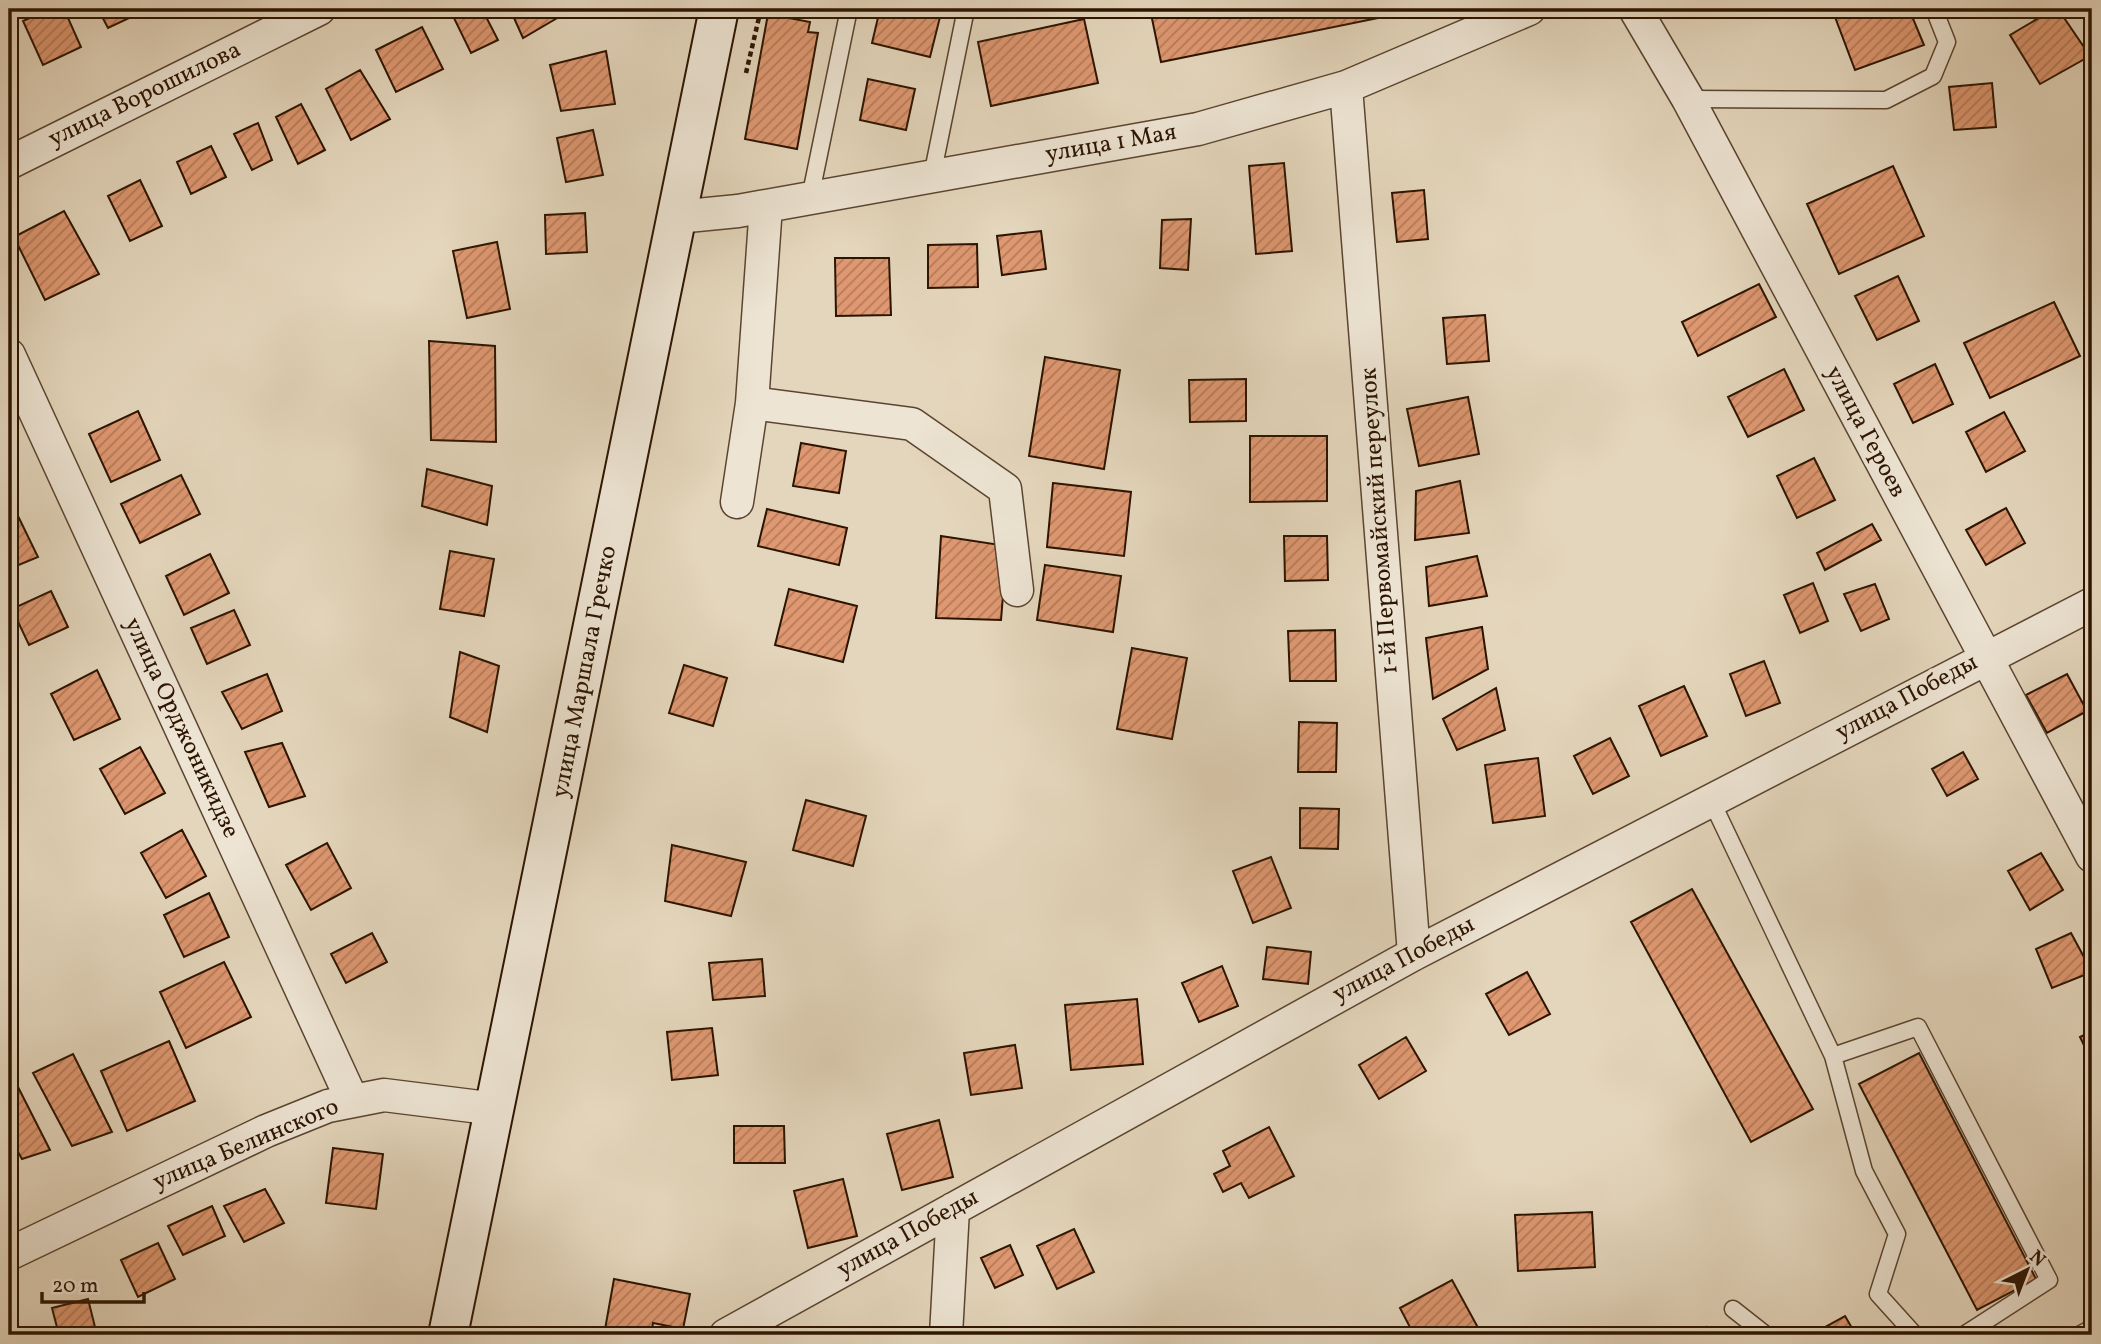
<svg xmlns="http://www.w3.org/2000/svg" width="2101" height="1344" font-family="Vollkorn,serif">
	<defs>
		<pattern id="building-hatch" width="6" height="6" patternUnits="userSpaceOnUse" patternTransform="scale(1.75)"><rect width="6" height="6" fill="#df9871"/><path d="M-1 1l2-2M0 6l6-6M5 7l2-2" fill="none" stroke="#b57b5a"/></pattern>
	</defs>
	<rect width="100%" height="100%" fill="#e4d6bc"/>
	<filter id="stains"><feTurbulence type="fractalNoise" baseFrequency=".00286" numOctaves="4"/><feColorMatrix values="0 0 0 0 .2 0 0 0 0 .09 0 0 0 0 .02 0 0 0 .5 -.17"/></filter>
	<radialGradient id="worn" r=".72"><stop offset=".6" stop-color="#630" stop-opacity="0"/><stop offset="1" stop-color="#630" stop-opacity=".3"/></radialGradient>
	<path fill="url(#building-hatch)" stroke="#2c1401" stroke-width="2" d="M50,9H64L81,47L43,65L23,21Z
		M98,9H143L144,11L108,28Z
		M462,9H482L498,40L471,53L452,14Z
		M510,9H554L559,17L523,38Z
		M880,9H942L930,57L872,43Z
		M1150,9H1386L1388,16L1161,62Z
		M1832,9H1909L1924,45L1855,70Z
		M2054,9H2058L2090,56L2040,84L2010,35Z
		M768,14L810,22L808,32L818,33L797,149L745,139Z
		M1084,19L1098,83L991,106L978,42Z
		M422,27L443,69L396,92L376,50Z
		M606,51L615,104L561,111L550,65Z
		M360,70L390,119L351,140L326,89Z
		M868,79L915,89L906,130L860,120Z
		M1992,83L1996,127L1954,130L1949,87Z
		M301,104L325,150L298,164L276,117Z
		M258,123L272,160L252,170L234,134Z
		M593,130L603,175L566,182L557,138Z
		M211,146L226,177L191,194L177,162Z
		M1284,163L1292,251L1256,254L1249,166Z
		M1893,166L1924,236L1839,274L1807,204Z
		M140,180L162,226L130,241L108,196Z
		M1424,190L1428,239L1397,242L1392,193Z
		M64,211L99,274L45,300L14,237Z
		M585,213L587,252L546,254L545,215Z
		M1191,219L1188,270L1160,268L1162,220Z
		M1041,231L1046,269L1002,275L997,236Z
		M497,242L510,309L467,318L453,251Z
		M977,244L978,287L928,288V245Z
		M835,258H889L891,315L836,316Z
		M1898,276L1919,321L1877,340L1855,296Z
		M1759,284L1776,317L1698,356L1682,322Z
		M2054,302L2080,356L1990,398L1964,343Z
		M1485,315L1489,361L1447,364L1443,318Z
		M429,341L495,346L496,442L431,440Z
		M1045,357L1120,370L1104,469L1029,456Z
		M1935,364L1953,404L1913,423L1894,384Z
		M1784,369L1804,410L1748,437L1728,397Z
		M1246,379V421L1190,422L1189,380Z
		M1468,397L1479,454L1419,466L1407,409Z
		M138,411L160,460L111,482L89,434Z
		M2004,412L2025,451L1986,472L1966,432Z
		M1250,436H1327V501L1250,502Z
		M801,443L846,451L839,493L793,486Z
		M1814,458L1835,500L1797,518L1777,476Z
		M427,469L492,486L487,525L422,506Z
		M181,475L200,514L140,543L121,504Z
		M1460,481L1469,533L1415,540L1416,491Z
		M1053,483L1131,492L1124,556L1047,547Z
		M2006,508L2025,543L1986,565L1966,530Z
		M767,509L847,528L839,565L758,546Z
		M18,516L38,557L9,569V520Z
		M1872,524L1881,540L1825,570L1817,553Z
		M941,536L1007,546L1001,620L936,618Z
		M1284,536H1327L1328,580L1285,581Z
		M450,551L494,559L484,616L440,609Z
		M210,554L229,593L184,615L166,576Z
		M1477,556L1487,596L1429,606L1426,567Z
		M1045,565L1121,576L1113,632L1037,620Z
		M1813,583L1828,621L1800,633L1784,595Z
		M1875,584L1889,619L1861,631L1844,594Z
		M789,589L857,606L843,662L775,645Z
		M51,591L68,627L29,645L12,609Z
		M234,610L250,645L207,664L191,628Z
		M1482,627L1488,669L1433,699L1426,638Z
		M1335,630L1336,681H1290L1288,631Z
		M1132,648L1187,658L1172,739L1117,729Z
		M460,652L499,666L487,732L450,717Z
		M1764,661L1780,703L1746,716L1730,674Z
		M684,665L727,678L713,726L669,713Z
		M97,670L120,719L74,740L51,694Z
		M267,674L282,711L242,729L222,692Z
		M2067,674L2087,711L2047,733L2026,695Z
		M1684,686L1707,736L1661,756L1639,706Z
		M1496,688L1505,730L1457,750L1443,719Z
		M1299,722L1337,723L1336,772H1298Z
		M1610,738L1629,776L1593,794L1574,756Z
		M282,743L305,796L269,807L245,752Z
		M140,747L165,793L125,814L100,769Z
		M1963,752L1978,779L1947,796L1932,769Z
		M1538,758L1545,816L1493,823L1485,765Z
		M806,800L866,816L853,866L793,850Z
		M1300,808L1339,809L1338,849L1300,848Z
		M182,830L206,876L166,898L141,853Z
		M327,843L351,888L311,910L286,865Z
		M672,845L746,862L731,916L665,901Z
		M2041,853L2063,890L2030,910L2008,871Z
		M1271,857L1291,908L1253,923L1233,871Z
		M1692,889L1813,1109L1751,1142L1631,922Z
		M209,893L229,937L184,957L164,915Z
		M372,933L387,962L346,983L331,954Z
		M2071,933L2092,972L2052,988L2036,949Z
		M1267,947L1311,952L1308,984L1263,979Z
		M762,959L765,996L713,1000L709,963Z
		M224,962L251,1017L186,1048L160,992Z
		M1222,966L1238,1006L1199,1022L1182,983Z
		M1527,972L1550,1014L1509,1035L1486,994Z
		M1137,999L1143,1064L1071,1070L1065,1005Z
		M712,1028L718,1075L672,1080L667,1032Z
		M2092,1031V1062L2080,1037Z
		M1406,1037L1426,1071L1379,1099L1359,1065Z
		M169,1041L195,1101L127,1131L101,1071Z
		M1015,1045L1022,1088L971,1095L964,1053Z
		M1919,1053L2036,1279L1977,1310L1859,1084Z
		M73,1054L112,1132L72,1146L33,1073Z
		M17,1085L50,1150L22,1159L9,1136V1088Z
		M939,1120L953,1177L902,1190L887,1134Z
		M734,1126H784L785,1163H734Z
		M1269,1127L1294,1176L1249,1198L1241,1183L1223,1192L1214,1174L1230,1166L1223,1151Z
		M333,1148L383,1154L376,1209L326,1203Z
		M843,1179L857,1236L808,1248L794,1191Z
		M265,1189L284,1223L244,1242L224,1206Z
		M212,1206L225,1236L183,1255L168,1226Z
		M1592,1212L1595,1267L1518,1271L1515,1215Z
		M1074,1229L1094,1272L1057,1289L1037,1246Z
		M158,1243L175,1279L138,1297L121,1260Z
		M1010,1245L1023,1275L995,1288L981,1258Z
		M614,1279L690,1294L683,1329L653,1323L651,1335H604Z
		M1452,1280L1482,1335H1414L1400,1308Z
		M88,1299L97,1335H59L52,1308Z
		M1845,1316L1856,1335H1818L1816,1332Z
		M1707,1327L1719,1335H1702Z
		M816,1328L820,1335H801Z"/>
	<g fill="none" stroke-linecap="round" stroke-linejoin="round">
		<g stroke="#5a4430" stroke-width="19">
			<path id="lane" d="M1688,99L1886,100L1933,76L1947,42L1934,9
				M932,176L966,9
				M810,198L849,9
				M1711,800L1833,1056L1864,1171L1897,1234L1878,1294L1915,1335
				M1833,1056L1918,1027L2049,1280L1964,1335
				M1733,1309L1766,1335
				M2079,1335L2092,1328"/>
		</g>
		<g stroke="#5a4430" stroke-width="35">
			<path id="street" d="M1635,9L1688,99L2092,856
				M1346,87L1414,954
				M9,163L319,9
				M677,217L738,211L1198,129L1346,87L1529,9
				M9,355L352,1100
				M752,403L912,424L1005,489L1017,590
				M737,502L752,403L766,206
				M9,1254L266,1131L328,1106L384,1095L496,1109
				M726,1335L1414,954L2092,604
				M946,1335L953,1209"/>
		</g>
		<g stroke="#2c1401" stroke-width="42">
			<path id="secondary" d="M448,1335L719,9"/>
		</g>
		<path stroke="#2c1401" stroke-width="4.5" stroke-dasharray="5 3.5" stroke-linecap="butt" d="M746,73L761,9"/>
		<use href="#lane" stroke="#ede4d3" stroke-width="16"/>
		<use href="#street" stroke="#ede4d3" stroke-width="32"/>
		<use href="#secondary" stroke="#ede4d3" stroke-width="38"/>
	</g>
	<g text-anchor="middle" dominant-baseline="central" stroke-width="7" stroke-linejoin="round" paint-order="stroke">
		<g font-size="24" fill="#2c1401" stroke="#ede4d3">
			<text transform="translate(145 95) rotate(-26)">улица Ворошилова</text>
			<text transform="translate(1111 144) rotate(-10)">улица 1 Мая</text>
			<text transform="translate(1865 432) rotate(62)">улица Героев</text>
			<text transform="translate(1380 521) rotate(-94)">1-й Первомайский переулок</text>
			<text transform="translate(585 672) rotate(-79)">улица Маршала Гречко</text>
			<text transform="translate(1907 698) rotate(-28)">улица Победы</text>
			<text transform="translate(181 728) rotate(65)">улица Орджоникидзе</text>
			<text transform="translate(1404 960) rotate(-28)">улица Победы</text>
			<text transform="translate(246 1145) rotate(-23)">улица Белинского</text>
			<text transform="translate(908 1234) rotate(-29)">улица Победы</text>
		</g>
	</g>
	<rect width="2101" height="1344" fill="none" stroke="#e4d6bc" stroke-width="35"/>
	<rect x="10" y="10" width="2080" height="1323" fill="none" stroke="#2c1401" stroke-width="3.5"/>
	<rect x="18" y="18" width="2066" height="1309" fill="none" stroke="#2c1401" stroke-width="2"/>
	<g transform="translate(2027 1270) rotate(42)" stroke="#ede4d3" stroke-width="5" paint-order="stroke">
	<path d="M0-5L12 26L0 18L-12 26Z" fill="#2c1401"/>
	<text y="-10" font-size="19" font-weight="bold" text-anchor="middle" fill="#2c1401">N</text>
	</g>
	<path d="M42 1292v10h102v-10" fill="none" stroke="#2c1401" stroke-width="3.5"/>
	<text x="52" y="1292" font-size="21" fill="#2c1401" stroke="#ede4d3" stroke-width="5" paint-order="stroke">20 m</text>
	<rect width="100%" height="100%" filter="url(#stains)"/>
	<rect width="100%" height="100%" fill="url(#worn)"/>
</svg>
